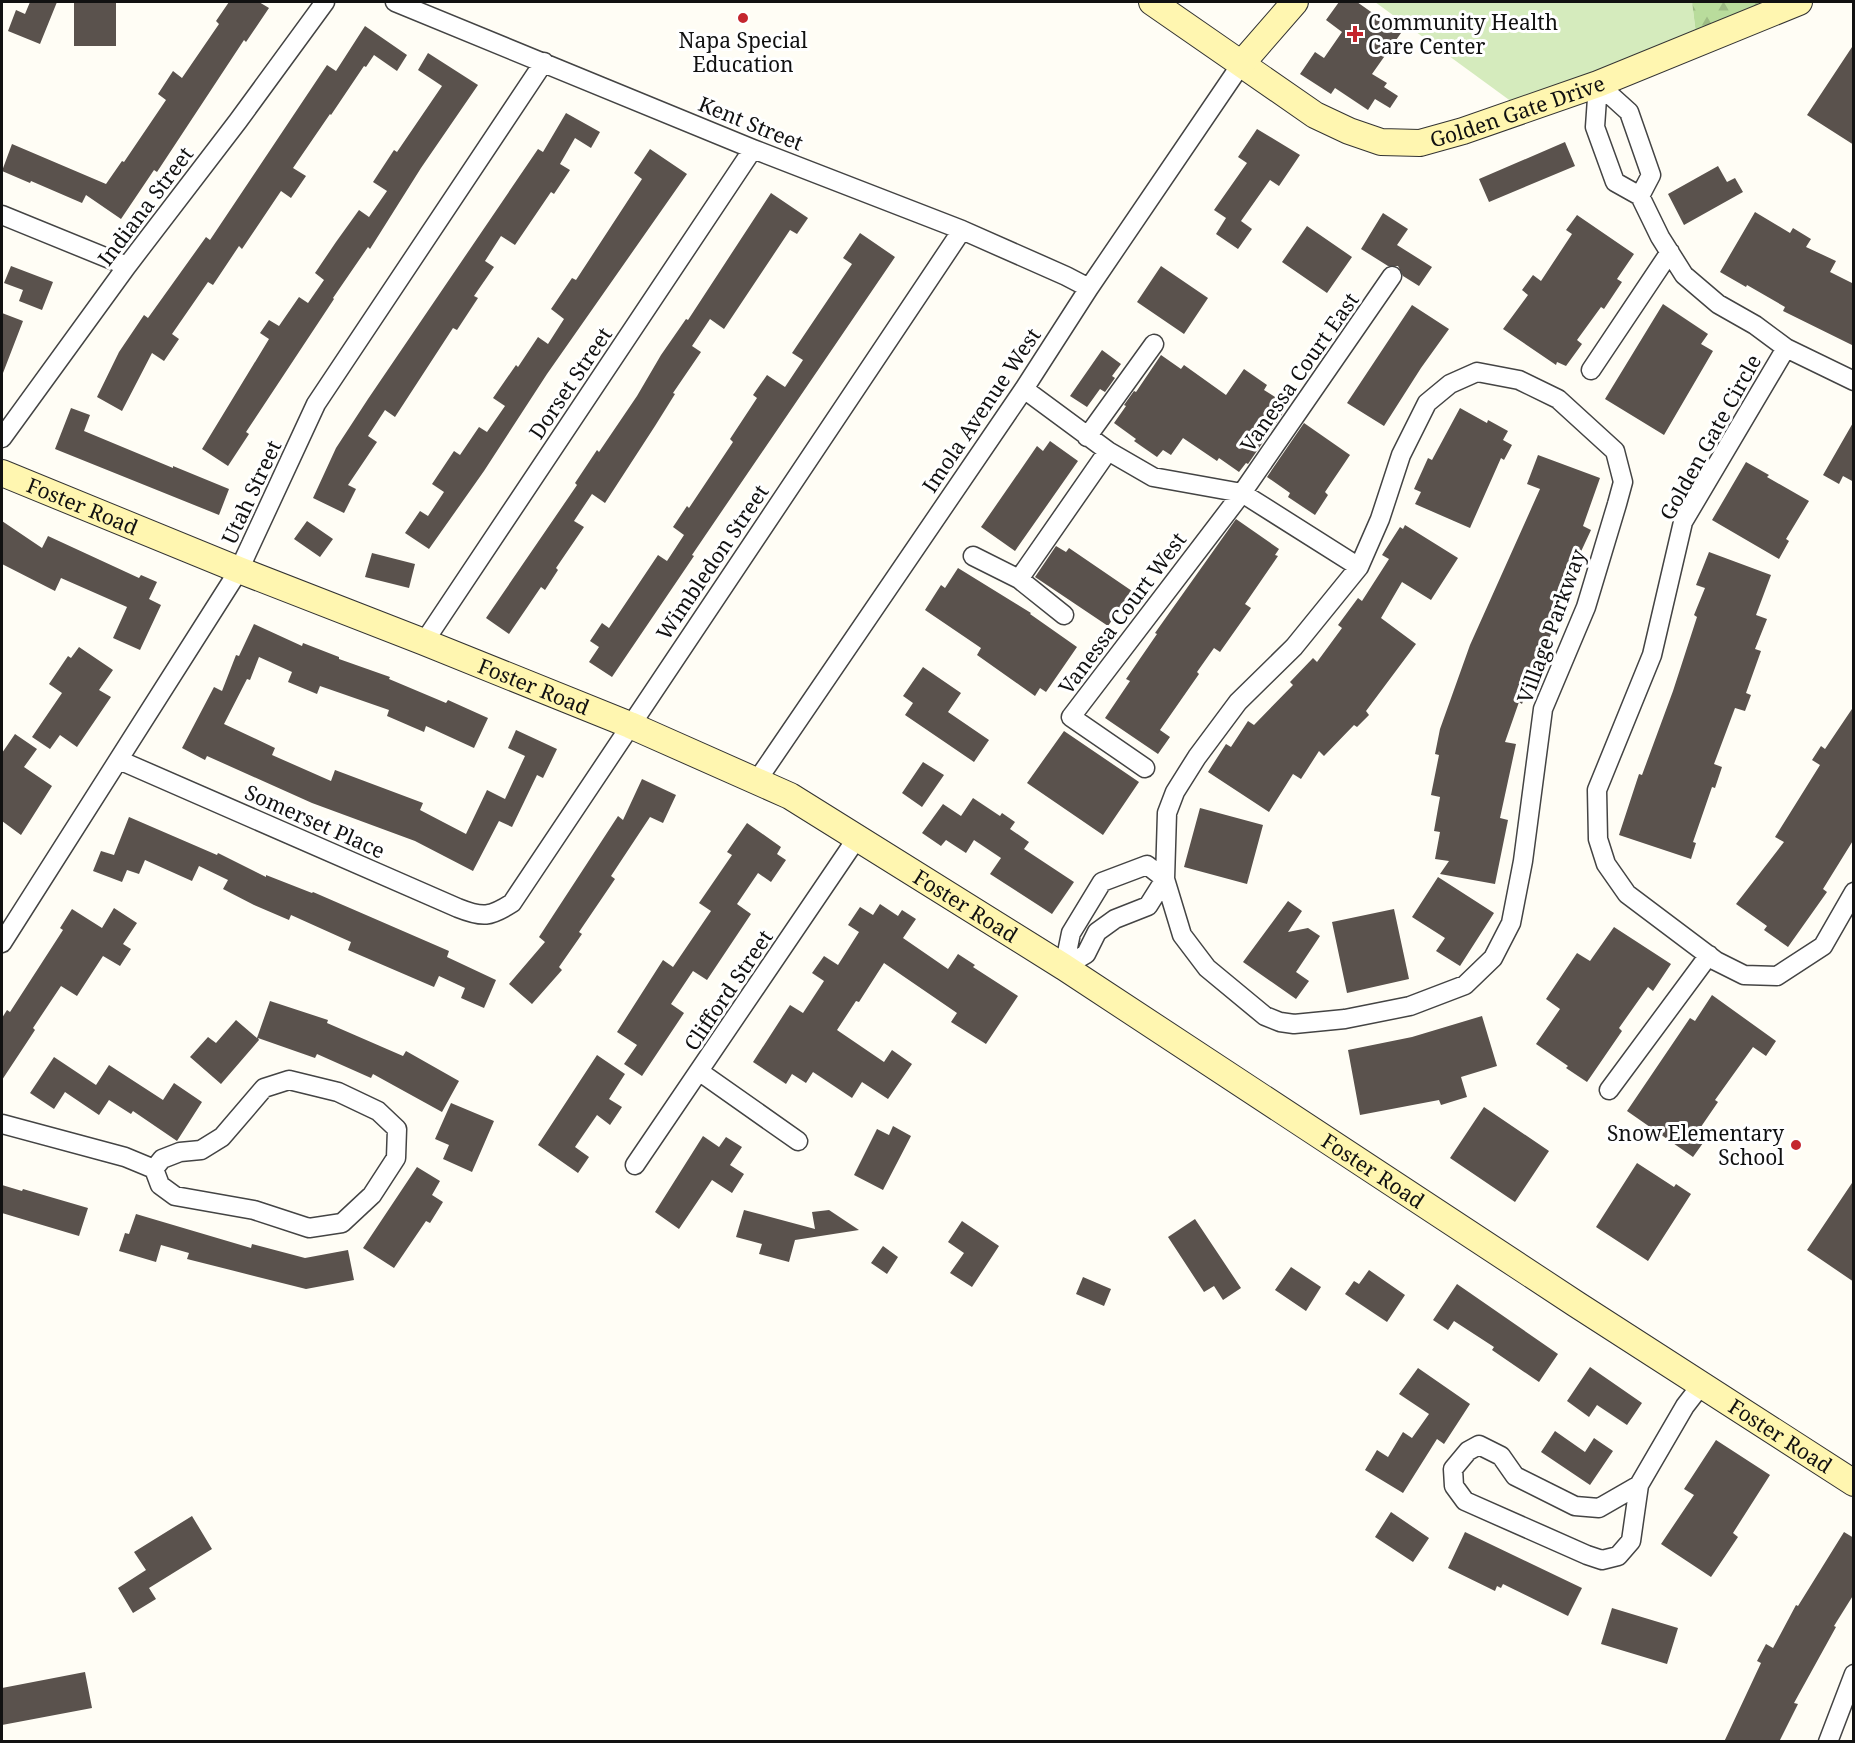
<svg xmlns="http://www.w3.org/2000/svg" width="1855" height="1743" font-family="'Noto Serif',serif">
	<defs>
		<pattern id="forest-firs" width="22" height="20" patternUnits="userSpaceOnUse" patternTransform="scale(1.5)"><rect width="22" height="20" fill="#b9dc9c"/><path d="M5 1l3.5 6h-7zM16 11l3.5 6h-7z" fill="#9ebc85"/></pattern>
	</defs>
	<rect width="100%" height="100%" fill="#fffdf5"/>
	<path fill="#d5ebbd" d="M1375,2H1692L1697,42L1523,110Z"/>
	<path fill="url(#forest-firs)" d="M1692,2H1799L1697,42Z"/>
	<path fill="#5a524d" d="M30,2H57L40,44L8,31L16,10L25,14Z
		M74,2H116V46H74Z
		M229,2H259L269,8L246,42L244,40L157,172L154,170L121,219L86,195L82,203L31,181L30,183L2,171L12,144L106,184L122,161L124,162L166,100L158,94L173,71L182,78L219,24L216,21Z
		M1339,2H1357L1401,33L1372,74L1387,83L1384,87L1398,96L1390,108L1375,99L1368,110L1335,88L1331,94L1300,74L1315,52L1324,58L1342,32L1326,20Z
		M365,26L407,55L397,71L374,55L366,67L364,66L331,115L330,114L293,168L306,176L291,198L281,191L242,249L239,246L213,285L208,282L172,334L179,339L164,361L152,353L122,411L97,397L119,352L144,315L148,318L206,237L210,240L327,65L336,71Z
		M1854,44V145L1807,115Z
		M428,53L478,85L421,168L370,249L368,247L333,298L334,299L246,432L249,434L228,466L202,449L269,339L260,333L269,320L279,326L299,297L308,303L324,280L315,273L336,242L359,210L369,217L387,191L373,182L394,150L397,152L442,86L418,70Z
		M566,113L600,132L591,148L575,138L560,164L570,170L554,194L551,192L515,245L501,236L485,261L494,267L474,296L478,298L457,330L453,328L395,417L385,410L368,436L377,442L348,485L356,489L344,513L313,498L336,448L368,399L538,149L543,152Z
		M1257,129L1300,155L1279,186L1270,180L1241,221L1252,229L1238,249L1216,234L1226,218L1214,210L1247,163L1238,157Z
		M1565,142L1575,166L1489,202L1479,179Z
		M650,149L687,174L547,374L484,471L429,549L405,533L420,511L428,516L444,492L432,484L454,451L460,455L479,427L487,432L505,406L493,398L516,365L518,367L538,337L548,344L564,319L551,309L572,278L576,280L642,179L634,173Z
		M1718,166L1727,182L1735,178L1743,192L1684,225L1668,194Z
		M771,193L808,218L797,234L790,230L724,329L710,319L692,346L701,352L673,393L675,394L655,426L605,503L592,494L574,521L584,527L556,568L558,570L545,590L541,587L509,634L486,618L577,485L575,483L597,450L599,452L637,396L661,355L686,319L688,320Z
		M1755,212L1790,233L1793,228L1811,239L1806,247L1836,261L1830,272L1854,284V346L1783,311L1785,307L1747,285L1746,287L1720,272Z
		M1383,213L1408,229L1397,245L1432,267L1419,286L1403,276L1398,266H1388L1361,249Z
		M1577,215L1634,254L1617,279L1622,282L1604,309L1601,307L1577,340L1582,344L1566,366L1557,362L1556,365L1503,329L1528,295L1522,290L1533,275L1541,281L1572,234L1566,230Z
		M1307,226L1352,257L1327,293L1282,262Z
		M860,233L895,257L726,505L692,555L694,556L612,677L589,662L599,647L590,641L602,623L609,628L658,555L667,561L684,535L673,527L687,506L689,508L733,442L730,439L757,398L753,395L767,375L785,387L803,360L792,353L852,264L843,258Z
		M11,266L53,282L42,310L19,301L23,290L4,283Z
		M1161,266L1208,298L1184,334L1137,302Z
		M1663,304L1708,334L1701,344L1713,351L1664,435L1605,399Z
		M1412,305L1449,329L1421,368L1384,426L1347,403Z
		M2,313L23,321L3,373H2Z
		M1102,350L1121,364L1112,376L1115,378L1105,392L1100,389L1087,407L1070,396Z
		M1161,355L1181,369L1184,365L1226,395L1244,369L1267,385L1264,390L1286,404L1283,409L1285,410L1248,464L1246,463L1239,472L1219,458L1217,461L1183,438L1171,455L1163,450L1157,457L1134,441L1136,439L1114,423L1126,406L1124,405L1134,391L1136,392Z
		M71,408L90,415L84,431L173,468V466L229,489L219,515L55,449Z
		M1460,408L1487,423L1488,420L1508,431L1503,440L1512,445L1504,460L1501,458L1470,528L1415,504L1421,492L1414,489L1428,458L1432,460Z
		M1854,421V482L1843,476L1839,484L1823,475Z
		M1304,423L1350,455L1325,492L1328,495L1315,515L1288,497L1290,493L1267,477Z
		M1050,441L1078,461L1015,551L981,527L1037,446L1043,451Z
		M1538,455L1600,478L1583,526L1591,530L1578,558L1583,560L1569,591L1566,589L1547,630L1552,632L1532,675L1522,704L1519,702L1505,742L1516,744L1500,818L1508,820L1495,884L1440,874L1449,861L1435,859L1440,832L1434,831L1440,797L1431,795L1439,755L1435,754L1440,729L1470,645L1540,489L1527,484Z
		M1746,462L1769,475L1767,477L1809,501L1786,539L1789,541L1779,559L1712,520Z
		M1236,519L1279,549L1275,555L1278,556L1245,604L1251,608L1220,652L1214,648L1197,672L1199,674L1160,730L1170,737L1158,754L1105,718L1130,681L1126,679L1157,634L1155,633Z
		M2,521L42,548L48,536L139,578L141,575L157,582L149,599L161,605L140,650L113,638L127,607L61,578L55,591L2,564Z
		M307,521L333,539L320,557L294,539Z
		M1405,525L1458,558L1431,600L1402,582L1381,618L1416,644L1366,711L1369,715L1357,727L1354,725L1324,756L1319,751L1301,779L1293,774L1269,812L1208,772L1226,744L1231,747L1248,721L1254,725L1293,685L1290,682L1313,658L1317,662L1342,628L1338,625L1358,598L1362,601L1389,559L1382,555L1400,527L1403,529Z
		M1056,546L1066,552L1069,548L1132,591L1108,626L1035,577Z
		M1709,552L1771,575L1756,615L1767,619L1755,649L1761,651L1746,693L1751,695L1745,711L1735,708L1714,764L1722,767L1715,788L1712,787L1693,842L1696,843L1691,859L1619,835L1639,774L1642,775L1673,691L1697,617L1694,615L1705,588L1696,585Z
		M372,553L415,564L409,588L365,577Z
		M958,568L1031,613L1030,614L1077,647L1046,692L1040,688L1035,696L977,655L981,648L925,610L941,585L945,588Z
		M254,624L302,646L303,643L339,657V659L390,677L389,679L446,703L448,700L488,718L474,748L426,726L424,732L387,716L389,710L320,686L317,694L288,682L292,672L259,657L250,680L247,679L224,724L275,748L272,755L331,781L335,770L423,803L420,810L466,834L487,790L505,799L525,756L508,748L516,730L557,749L543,778L537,775L512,827L499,821L473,871L415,841L312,803L207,756L205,760L182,748L214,687L222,691L236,655L239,656Z
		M79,647L113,670L99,690L111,697L77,747L60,735L50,749L32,737L62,693L49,684L68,656L71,658Z
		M923,667L961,693L948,712L989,740L974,762L905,715L913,703L903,696Z
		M1854,706V839L1823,889L1827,892L1788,947L1764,930L1767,926L1736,904L1784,842L1775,837L1820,765L1812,760L1821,746L1825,749Z
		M1064,731L1139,782L1103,835L1027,783Z
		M15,734L37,749L24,767L52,786L21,835L2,821V753Z
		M923,762L944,775L922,807L902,793Z
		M642,779L676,795L663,823L650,817L611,876L615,879L579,932L582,934L559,967L562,970L532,1004L509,984L545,942L539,937L618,816L623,820Z
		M973,798L1000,816L1002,813L1015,822L1010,829L1029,842L1024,849L1074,882L1052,914L990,874L1001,858L974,840L966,853L946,840L941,846L922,833L943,804L961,816Z
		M1200,808L1263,825L1247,884L1184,867Z
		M129,817L217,855L218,853L266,877V875L312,893L313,892L449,951L447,957L496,980L484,1008L461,998L465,988L439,976L434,987L348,950L351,942L291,915L289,920L254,905L223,889L228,880L199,866L192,881L145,860L139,874L127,870L122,882L93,871L101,851L114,855Z
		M747,823L781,847L777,854L786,860L771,882L758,873L737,904L751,914L707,980L693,971L671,1004L684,1013L642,1076L624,1064L637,1045L617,1032L663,960L673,967L711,911L699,903L732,855L727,852Z
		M1438,877L1494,913L1460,966L1436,951L1445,938L1412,917Z
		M1288,901L1302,911L1288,932L1308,928L1320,936L1296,972L1309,981L1296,999L1243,962Z
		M880,904L898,916L902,910L916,919L903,938L948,969L958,954L975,965L973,967L1018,996L986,1044L951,1022L957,1013L884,963L859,1002L856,1001L837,1030L884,1062L892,1050L912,1064L888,1099L862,1082L852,1098L813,1072L806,1083L792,1074L786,1084L753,1062L790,1005L803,1013L824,981L812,973L824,956L838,965L859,932L848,925L860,907L873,915Z
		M114,908L137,923L123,944L131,949L120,966L103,956L77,996L61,986L33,1028L35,1030L2,1080V1018L7,1010L10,1012L63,930L60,928L72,909L102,928Z
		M1394,909L1409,979L1347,993L1332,922Z
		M1614,927L1671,964L1653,991L1648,987L1619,1028L1622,1031L1587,1082L1566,1068L1568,1066L1536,1044L1560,1009L1546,999L1577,953L1590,961Z
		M1712,995L1776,1041L1766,1056L1753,1047L1715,1100L1718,1102L1694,1137L1703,1143L1693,1157L1627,1111L1690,1018L1695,1021Z
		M270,1001L328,1020L327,1023L403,1056L406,1051L459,1081L442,1112L373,1074L371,1078L317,1054L315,1058L258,1038L259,1040L221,1084L190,1057L208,1037L216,1043L236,1020L257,1038Z
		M1482,1016L1497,1066L1461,1077L1467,1097L1441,1105L1439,1100L1360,1115L1348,1050L1412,1037Z
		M597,1055L625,1074L609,1099L622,1107L610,1125L597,1115L575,1147L589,1157L578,1173L538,1145Z
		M54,1057L96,1085L109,1065L163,1100L174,1083L202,1102L177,1141L133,1111L131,1114L109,1100L99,1115L65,1092L54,1109L30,1093Z
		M451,1103L494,1121L472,1172L443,1159L449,1145L435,1139Z
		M1484,1107L1549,1151L1515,1202L1450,1158Z
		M893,1126L911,1136L883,1190L854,1175L877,1129L889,1135Z
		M703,1136L719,1147L726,1137L742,1147L730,1165L744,1174L732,1193L712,1180L679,1229L655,1212Z
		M1637,1163L1674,1187L1676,1184L1691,1194L1648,1261L1596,1227Z
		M417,1167L440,1181L432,1195L443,1202L430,1223L426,1221L394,1268L363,1248Z
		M1854,1180V1282L1807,1250Z
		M2,1185L22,1191L23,1189L88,1208L79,1236L2,1213Z
		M744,1210L815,1229L812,1212L829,1210L859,1230L795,1240L789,1262L759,1254L762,1244L736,1237Z
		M136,1214L251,1248L252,1244L305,1258L348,1250L354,1280L306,1289L187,1259L189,1253L161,1245L156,1262L119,1251L125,1233L129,1234Z
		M1195,1219L1241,1288L1223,1300L1214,1286L1204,1292L1168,1237Z
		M962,1221L999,1246L972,1287L950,1273L964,1253L948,1242Z
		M883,1246L898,1257L887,1274L871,1263Z
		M1291,1267L1321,1287L1306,1311L1275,1290Z
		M1369,1270L1405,1295L1387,1322L1345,1294L1354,1281L1359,1284Z
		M1083,1277L1111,1289L1104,1306L1076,1294Z
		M1457,1284L1558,1354L1539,1382L1492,1350L1494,1347L1454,1321L1448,1330L1433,1320Z
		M1590,1367L1642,1403L1627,1425L1597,1405L1589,1417L1567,1401Z
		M1418,1368L1470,1404L1444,1444L1437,1439L1403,1493L1365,1470L1377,1450L1388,1457L1403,1432L1412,1438L1429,1414L1399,1394Z
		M1555,1431L1585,1452L1594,1438L1613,1451L1590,1485L1541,1452Z
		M1716,1440L1770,1475L1733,1533L1738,1537L1711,1577L1661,1544L1694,1495L1684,1489Z
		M1391,1512L1429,1538L1413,1562L1375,1537Z
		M192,1516L212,1549L149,1588L156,1599L133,1613L118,1588L146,1570L134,1552Z
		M1465,1532L1582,1588L1568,1616L1503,1584L1501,1588L1497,1586L1495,1591L1448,1568Z
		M1844,1532L1854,1538V1594L1834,1626L1836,1627L1794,1703L1798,1704L1779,1742H1724L1761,1663L1757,1661L1766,1644L1773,1648L1796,1605L1798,1606Z
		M1612,1608L1678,1628L1667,1664L1601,1644Z
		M85,1672L92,1708L2,1725V1688Z"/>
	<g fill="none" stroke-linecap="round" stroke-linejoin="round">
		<g stroke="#444" stroke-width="21">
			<path id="street" d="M395,2L753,149L962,230L1066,276L1089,288
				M1598,84L1595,127L1615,182L1640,196L1660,237L1684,275L1718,304L1755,325L1786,348
				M1598,84L1629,112L1651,175L1640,196
				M2,215L127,266
				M1591,370L1670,252
				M1854,381L1786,348L1683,522L1652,655L1597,790L1598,839L1606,864L1627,894L1716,961L1744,975L1777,976L1823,946L1854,892
				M1024,389L1108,451L1153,477L1242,493L1359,567
				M1087,437L1154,344
				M2,438L127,266L238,121L325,2
				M973,556L1019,579L1064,615
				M1019,579L1108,451
				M424,642L753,149
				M119,760L458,908C483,918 490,917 512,903L962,230
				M1145,768L1071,717L1242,493L1392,276
				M756,782L1024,389L1089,288L1242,63
				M2,943L239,570L316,404L544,62
				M1064,967L1086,954L1097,932L1115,919L1148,906L1165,879L1167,813L1175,792L1197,757L1238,702L1294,647L1359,567L1380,519L1401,455L1427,403L1450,384L1477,372L1519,380L1558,399L1615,451L1623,482L1617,504L1586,607L1543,709L1523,861L1511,923L1493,958L1465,985L1410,1006L1345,1019L1294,1024L1280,1022L1265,1016L1207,968L1182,935L1165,879L1147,865L1102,882L1071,933L1064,967
				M700,1072L798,1141
				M1609,1090L1709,955
				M2,1124L125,1157L154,1169L160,1185L175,1196L254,1210L309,1228L342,1223L372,1195L396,1158L397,1129L378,1111L338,1092L289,1080L264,1088L222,1137L201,1150L180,1152L162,1159L154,1169
				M635,1165L857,838
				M1639,1485L1599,1508L1575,1506L1515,1476L1501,1456L1479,1445L1468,1451L1453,1469L1454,1486L1465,1501L1587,1555L1602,1560L1618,1556L1631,1541L1639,1485L1685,1406L1702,1384
				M1828,1742L1854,1674"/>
		</g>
		<g stroke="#333" stroke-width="28">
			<g id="secondary">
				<path id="s1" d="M1152,2L1315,115L1349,131L1381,142L1420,143L1463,131L1598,84L1799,2"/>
				<path d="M1242,63L1295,2"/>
				<path id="s2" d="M2,473L239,570L424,642L630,725L790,796L1064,967L1576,1304L1854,1483"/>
			</g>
		</g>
		<use href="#street" stroke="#fff" stroke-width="18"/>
		<use href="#secondary" stroke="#fff6b0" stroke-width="26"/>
	</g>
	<g fill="#c4262e" stroke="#fff" stroke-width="2">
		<circle cx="743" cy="18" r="6"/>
		<path d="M1352 25h6v6h6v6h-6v6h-6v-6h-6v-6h6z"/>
		<circle cx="1796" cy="1145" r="6"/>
	</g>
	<g text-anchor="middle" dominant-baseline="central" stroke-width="6" stroke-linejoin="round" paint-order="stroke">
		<g font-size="21" fill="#111" stroke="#fff" text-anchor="start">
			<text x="1368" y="22">Community Health<tspan x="1368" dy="24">Care Center</tspan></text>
			<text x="743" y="40" text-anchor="middle">Napa Special<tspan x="743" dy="24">Education</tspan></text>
			<text x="1784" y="1133" text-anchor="end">Snow Elementary<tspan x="1784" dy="24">School</tspan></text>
		</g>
		<g font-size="21" fill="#111" stroke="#fff">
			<text stroke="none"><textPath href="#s1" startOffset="411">Golden Gate Drive</textPath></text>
			<text transform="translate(751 123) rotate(22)">Kent Street</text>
			<text transform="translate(145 206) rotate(-53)">Indiana Street</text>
			<text transform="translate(1299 372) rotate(-55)">Vanessa Court East</text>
			<text transform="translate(570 383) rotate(-56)">Dorset Street</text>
			<text transform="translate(981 410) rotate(-56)">Imola Avenue West</text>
			<text transform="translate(1710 437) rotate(-61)">Golden Gate Circle</text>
			<text transform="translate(251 492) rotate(-65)">Utah Street</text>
			<text stroke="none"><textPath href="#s2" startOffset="87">Foster Road</textPath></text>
			<text transform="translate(712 562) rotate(-56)">Wimbledon Street</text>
			<text transform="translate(1122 613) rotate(-53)">Vanessa Court West</text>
			<text transform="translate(1551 626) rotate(-70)">Village Parkway</text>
			<text stroke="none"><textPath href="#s2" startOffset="573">Foster Road</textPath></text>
			<text transform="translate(315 821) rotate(24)">Somerset Place</text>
			<text stroke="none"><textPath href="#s2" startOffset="1059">Foster Road</textPath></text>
			<text transform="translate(728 990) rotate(-56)">Clifford Street</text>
			<text stroke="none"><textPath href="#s2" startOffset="1545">Foster Road</textPath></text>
			<text stroke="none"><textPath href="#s2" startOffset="2031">Foster Road</textPath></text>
		</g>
	</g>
	<rect width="1855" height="1743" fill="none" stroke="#111111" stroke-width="6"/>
</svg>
